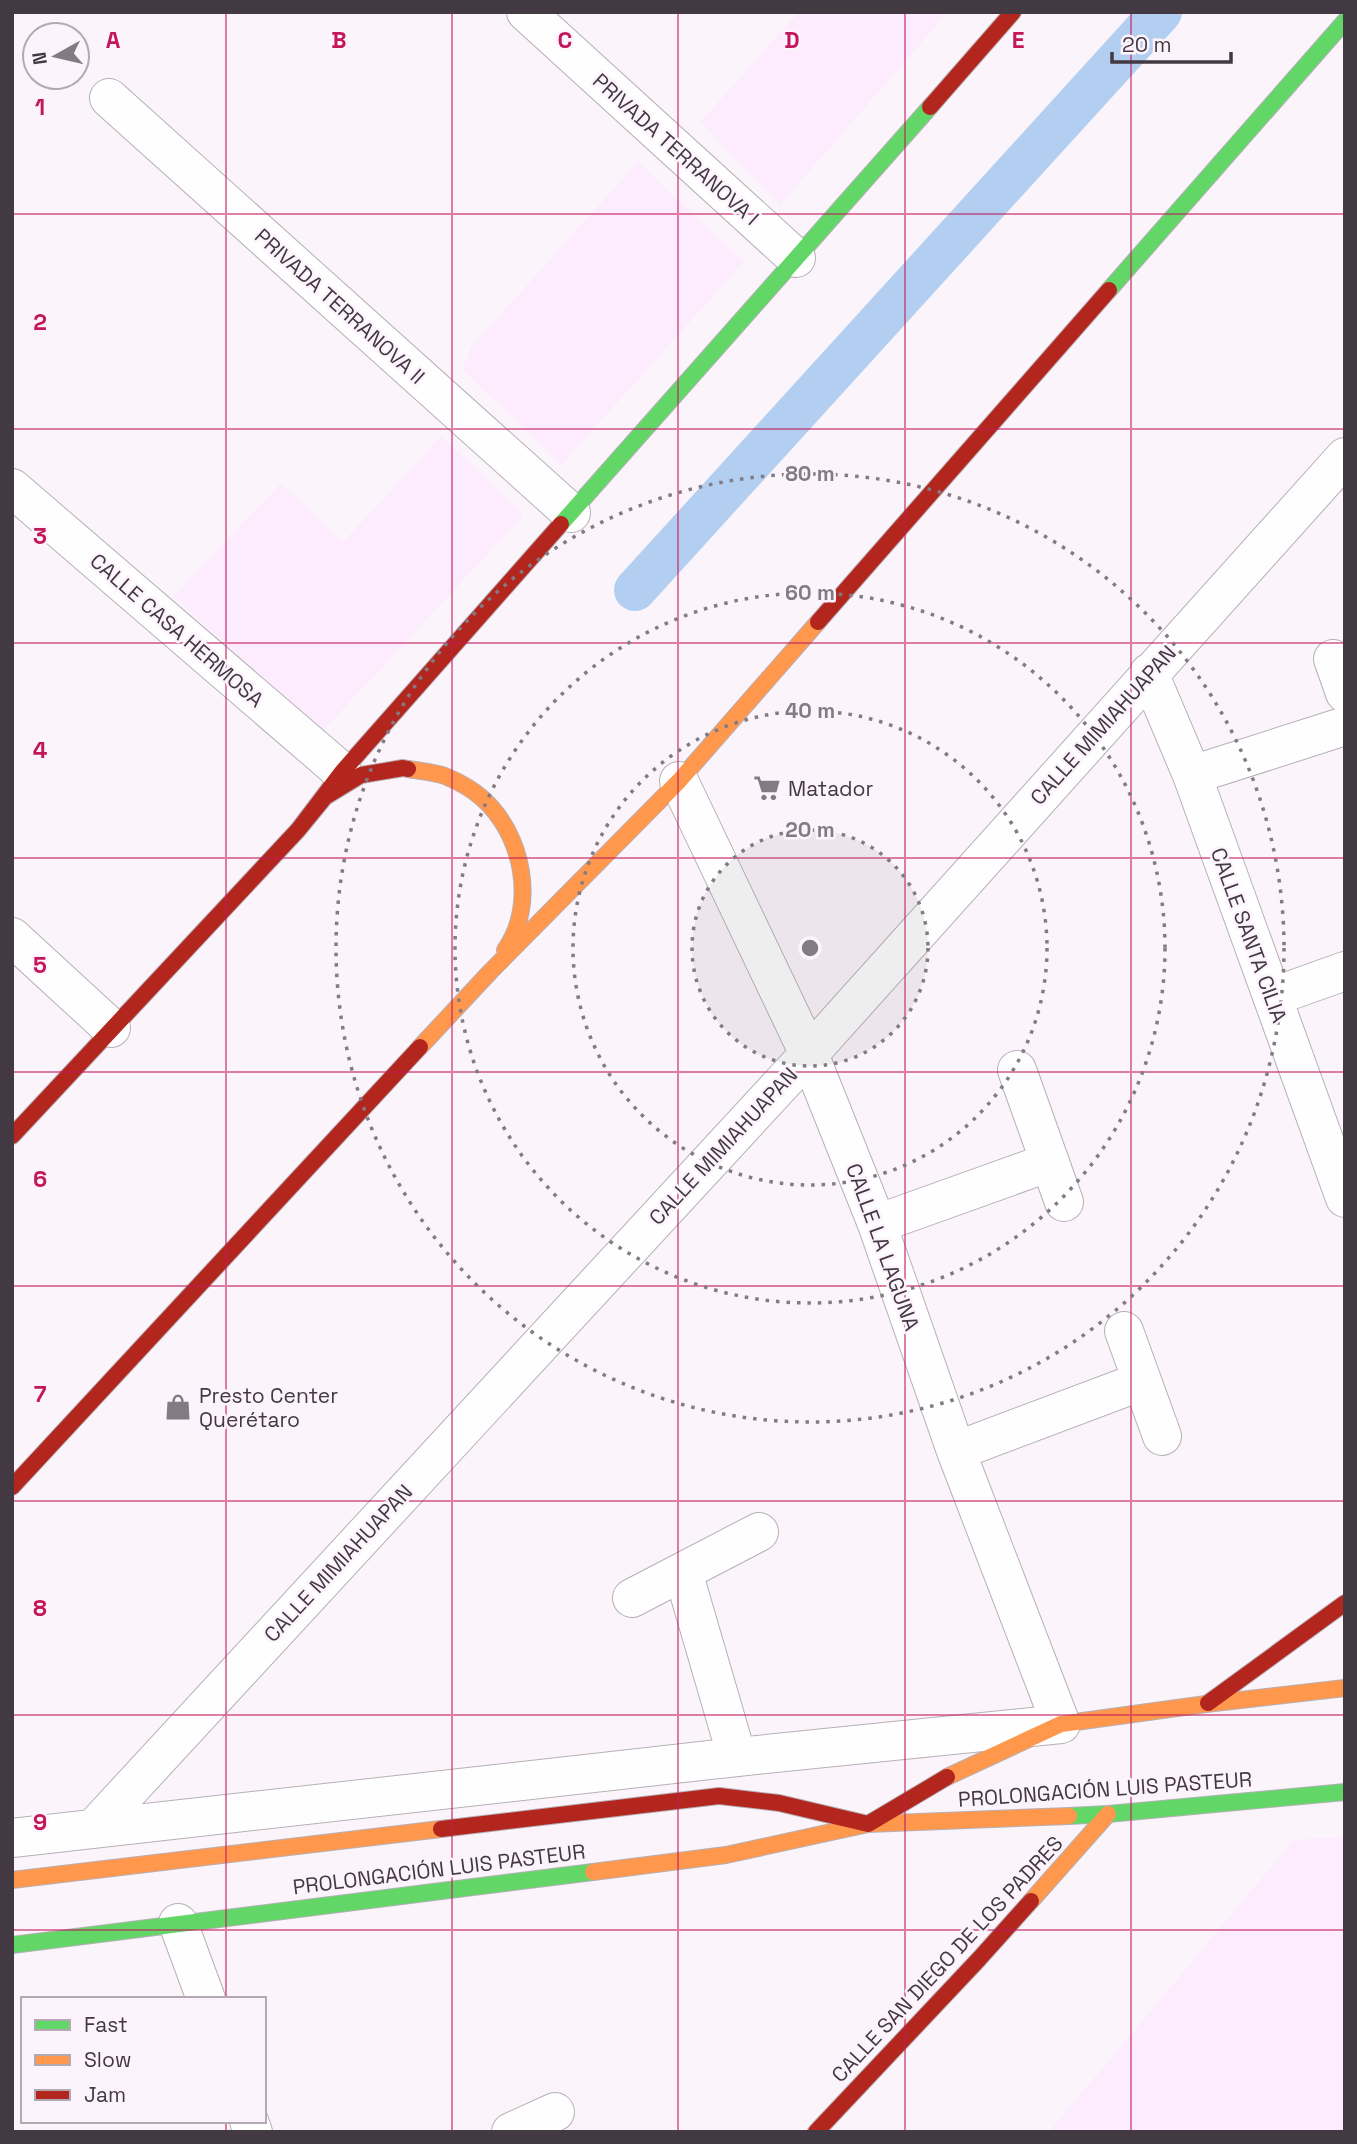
<svg xmlns="http://www.w3.org/2000/svg" width="1357" height="2144" font-family="'Space Grotesk',sans-serif">
	<rect width="100%" height="100%" fill="#fbf5fb"/>
	<path fill="#fcecfd" d="M799,12H948L780,205L700,122Z
		M638,162L744,262L561,465L462,368L471,347Z
		M442,436L524,515L320,734L174,596L281,483L343,542Z
		M1345,1837V2132H1049L1294,1840Z"/>
	<g fill="none" stroke-linecap="round" stroke-linejoin="round">
		<path stroke="#b2cef0" stroke-width="42" d="M635,590L1161,12"/>
		<g stroke="#b6b0b7" stroke-width="40">
			<path id="street" d="M526,12L796,258
				M109,98L571,513
				M12,488L342,772
				M1333,659L1345,693
				M1149,673L1192,775L1345,1198
				M1192,775L1345,726
				M12,937L111,1028
				M1272,997L1345,971
				M1017,1070L1064,1202
				M877,1224L1050,1162
				M1124,1331L1162,1436
				M956,1451L1142,1381
				M683,1572L737,1757
				M632,1598L759,1532
				M93,1829L809,1054L1345,457
				M12,1838L737,1757L1061,1724L956,1451L877,1224L809,1054L679,781
				M178,1923L206,1999
				M249,2121L253,2132
				M511,2132L555,2112"/>
		</g>
		<g stroke="#b6b0b7" stroke-width="18">
			<path id="fast" d="M1109,290L1345,21
				M561,524L930,107
				M1069,1816L1108,1814L1345,1792
				M12,1945L593,1872"/>
		</g>
		<g stroke="#b6b0b7" stroke-width="18">
			<path id="slow" d="M408,769C420,771 434,772 445,776C457,781 473,790 482,798C523,834 537,905 505,950
				M420,1047L490,972L679,781L818,622
				M947,1777L1061,1724L1206,1704L1345,1688
				M593,1872L726,1855L868,1824L1069,1816
				M12,1880L441,1829
				M1031,1901L1108,1814"/>
		</g>
		<g stroke="#b6b0b7" stroke-width="18">
			<path id="jam" d="M930,107L1013,12
				M818,622L1109,290
				M298,830L342,772L561,524
				M12,1136L298,830L325,797L361,775L403,768L408,769
				M12,1487L420,1047
				M1208,1703L1345,1603
				M441,1829L719,1796L779,1803L868,1824L947,1777
				M816,2132L979,1959L1031,1901"/>
		</g>
		<use href="#street" stroke="#fefefe" stroke-width="38"/>
		<use href="#fast" stroke="#63d668" stroke-width="16"/>
		<use href="#slow" stroke="#ff974d" stroke-width="16"/>
		<use href="#jam" stroke="#b3261e" stroke-width="16"/>
	</g>
	<path fill="none" stroke="#c2185b" stroke-width="2" stroke-opacity="0.55" d="M226,12V1999M452,12V2132M678,12V2132M905,12V2132M1131,12V2132M12,214H1345M12,429H1345M12,643H1345M12,858H1345M12,1072H1345M12,1286H1345M12,1501H1345M12,1715H1345M12,1930H1345M226,2121V2132"/>
	<circle cx="810" cy="948" r="118" fill="#837b83" fill-opacity=".12"/>
	<g fill="none" stroke="#837b83" stroke-width="3.5" stroke-dasharray="3.5 7">
		<circle cx="810" cy="948" r="118"/>
		<circle cx="810" cy="948" r="237"/>
		<circle cx="810" cy="948" r="355"/>
		<circle cx="810" cy="948" r="474"/>
	</g>
	<defs>
		<g id="supermarket-bare" transform="scale(2.1)"><path d="M-6-5.5h2.5l.6 2H6L4.5 2H-2.5L-4.4-4H-6ZM-1.5 3.2a1.3 1.3 0 1 0 .1 0ZM3 3.2a1.3 1.3 0 1 0 .1 0Z" fill="#837b83" stroke="#fdf3fd" stroke-width="2.5" paint-order="stroke"/></g>
		<g id="shop-bare" transform="scale(2.1)"><path d="M-5-2.5h2.3a2.7 3.5 0 0 1 5.4 0H5L5.5 6h-11ZM-1.5-2.5h3a1.5 2.3 0 0 0-3 0Z" fill="#837b83" stroke="#fdf3fd" stroke-width="2.5" paint-order="stroke"/></g>
	</defs>
	<g fill-rule="evenodd">
		<use href="#supermarket-bare" x="767" y="788"/>
		<use href="#shop-bare" x="178" y="1407"/>
	</g>
	<g text-anchor="middle" dominant-baseline="central" stroke-width="5" stroke-linejoin="round" paint-order="stroke">
		<g font-size="21" fill="#433943" stroke="#fdf3fd">
			<text transform="translate(676 149) rotate(42)">PRIVADA TERRANOVA I</text>
			<text transform="translate(340 306) rotate(42)">PRIVADA TERRANOVA II</text>
			<text transform="translate(177 630) rotate(41)">CALLE CASA HERMOSA</text>
			<text transform="translate(1103 725) rotate(-48)">CALLE MIMIAHUAPAN</text>
			<text transform="translate(1249 935) rotate(70)">CALLE SANTA CILIA</text>
			<text transform="translate(723 1146) rotate(-47)">CALLE MIMIAHUAPAN</text>
			<text transform="translate(883 1247) rotate(70)">CALLE LA LAGUNA</text>
			<text transform="translate(338 1563) rotate(-47)">CALLE MIMIAHUAPAN</text>
			<text transform="translate(1105 1789) rotate(-4)">PROLONGACIÓN LUIS PASTEUR</text>
			<text transform="translate(439 1869) rotate(-7)">PROLONGACIÓN LUIS PASTEUR</text>
			<text transform="translate(947 1959) rotate(-47)">CALLE SAN DIEGO DE LOS PADRES</text>
		</g>
		<g font-size="21" fill="#433943" stroke="#fdf3fd" text-anchor="start">
			<text x="788" y="788">Matador</text>
			<text x="199" y="1395">Presto Center<tspan x="199" dy="24">Querétaro</tspan></text>
		</g>
	</g>
	<g font-size="23" text-anchor="middle" font-weight="bold" fill="#c2185b" stroke="#fdf3fd" stroke-width="5" stroke-linejoin="round" paint-order="stroke">
		<text x="113" y="48">A</text>
		<text x="339" y="48">B</text>
		<text x="565" y="48">C</text>
		<text x="792" y="48">D</text>
		<text x="1018" y="48">E</text>
		<text x="40" y="115">1</text>
		<text x="40" y="330">2</text>
		<text x="40" y="544">3</text>
		<text x="40" y="758">4</text>
		<text x="40" y="973">5</text>
		<text x="40" y="1187">6</text>
		<text x="40" y="1402">7</text>
		<text x="40" y="1616">8</text>
		<text x="40" y="1830">9</text>
	</g>
	<circle cx="810" cy="948" r="10" fill="#837b83" stroke="#fdf3fd" stroke-width="3.5"/>
	<g font-size="21" text-anchor="middle" font-weight="bold" fill="#837b83" stroke="#fdf3fd" stroke-width="5" stroke-linejoin="round" paint-order="stroke">
		<text x="810" y="481">80 m</text>
		<text x="810" y="600">60 m</text>
		<text x="810" y="718">40 m</text>
		<text x="810" y="837">20 m</text>
	</g>
	<rect width="1357" height="2144" fill="none" stroke="#433943" stroke-width="28"/>
	<rect x="21" y="1997" width="245" height="126" fill="#fdf3fd" stroke="#b3a9b3" stroke-width="2"/>
	<rect x="35" y="2020" width="35" height="10" fill="#63d668" stroke="#b3a9b3" stroke-width="2"/>
	<text x="84" y="2032" font-size="21" fill="#433943">Fast</text>
	<rect x="35" y="2055" width="35" height="10" fill="#ff974d" stroke="#b3a9b3" stroke-width="2"/>
	<text x="84" y="2067" font-size="21" fill="#433943">Slow</text>
	<rect x="35" y="2090" width="35" height="10" fill="#b3261e" stroke="#b3a9b3" stroke-width="2"/>
	<text x="84" y="2102" font-size="21" fill="#433943">Jam</text>
	<g transform="translate(56 56) rotate(262)"><circle r="33" fill="#fdf3fd" stroke="#b3a9b3" stroke-width="2"/>
	<path d="M0-5L12 26L0 18L-12 26Z" fill="#837b83"/>
	<text y="-10" font-size="19" font-weight="bold" text-anchor="middle" fill="#433943">N</text>
	</g>
	<path d="M1112 52v10h119v-10" fill="none" stroke="#433943" stroke-width="3.5"/>
	<text x="1122" y="52" font-size="21" fill="#433943" stroke="#fdf3fd" stroke-width="5" paint-order="stroke">20 m</text>
</svg>
